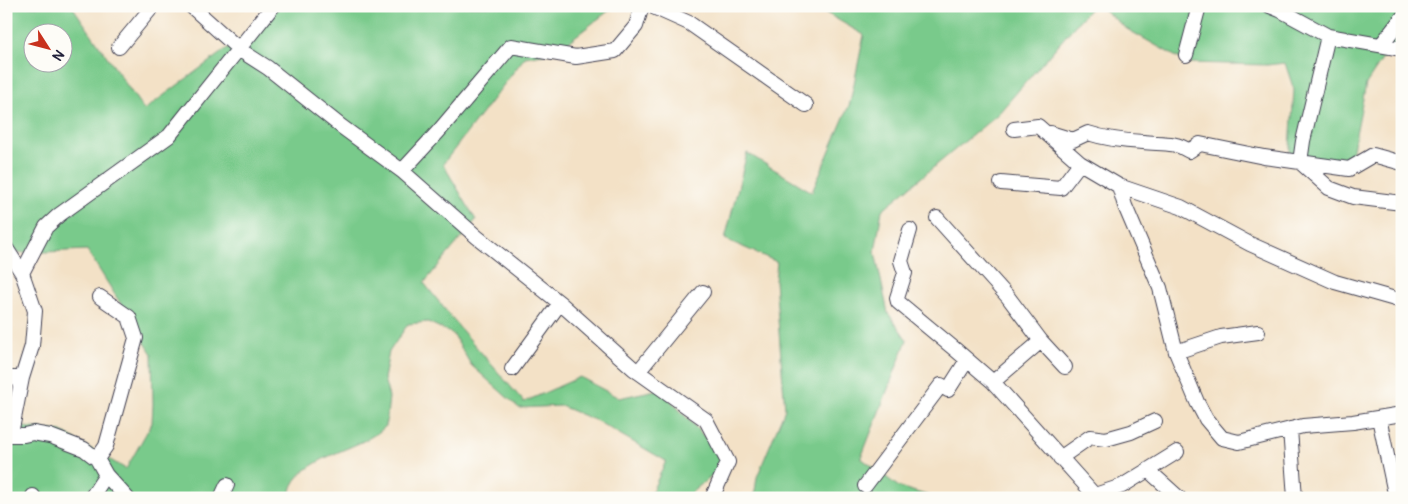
<svg xmlns="http://www.w3.org/2000/svg" width="1408" height="504" font-family="Pangolin,sans-serif">
	<rect width="100%" height="100%" fill="#fdfcf7"/>
	<filter id="ink" filterUnits="userSpaceOnUse"><feTurbulence type="fractalNoise" baseFrequency=".02" numOctaves="2"/><feDisplacementMap in="SourceGraphic" scale="10" xChannelSelector="R" yChannelSelector="G"/><feConvolveMatrix kernelMatrix="1 2 1 2 8 2 1 2 1" color-interpolation-filters="sRGB"/></filter>
	<filter id="wash" filterUnits="userSpaceOnUse"><feTurbulence type="fractalNoise" baseFrequency=".0096" numOctaves="4" result="noise"/><feDisplacementMap in="SourceGraphic" scale="20" xChannelSelector="R" yChannelSelector="G"/><feGaussianBlur stdDeviation="1.12" result="paint"/><feColorMatrix in="noise" values="0 0 0 0 0 0 0 0 0 0 0 0 0 0 0 0 0 1.4 0 .05"/><feComposite in="paint" operator="in"/></filter>
	<g filter="url(#wash)">
		<rect width="100%" height="100%" fill="#f3e1c6"/>
		<path fill="#79ca8b" stroke="#4e7663" fill-rule="evenodd" d="M6,6H72L144,110L272,15L279,6H615L555,52L525,57L443,164L476,220L424,283L459,327L524,402L580,377L619,398L660,389L728,462L685,498H649L666,461L597,421L561,406L519,408L471,365L453,334L428,322L408,324L389,352L384,379L389,397L386,426C382,429 379,433 374,435C351,451 290,462 290,498H6V428L15,426L60,431L126,469L152,423L153,404L152,354L87,250L24,253L6,250ZM32,32H62V62H32Z
			M778,6H1092L998,114L882,210L875,252L888,313L907,340L861,458L899,487L936,498H754L757,477L785,409L775,281L777,262L725,239L747,153L812,192L850,103L864,35L821,10H781Z
			M1099,6H1402V51L1389,49L1366,84L1349,169L1289,161L1294,90L1285,63L1267,65L1187,63L1127,29Z"/>
	</g>
	<g filter="url(#ink)">
		<g fill="none" stroke-linecap="round" stroke-linejoin="round">
			<g stroke="#413f50" stroke-width="16">
				<path id="minor" d="M191,6L240,50L268,68L342,127L402,171L438,132L511,46L576,57L615,51L636,26L642,6
					M651,6L689,23L806,105
					M1270,6L1280,10L1328,36L1402,49
					M1328,36L1303,141L1300,162L1329,188L1353,197L1402,203
					M1381,45L1402,18
					M119,47L153,6
					M1186,55L1199,6
					M1014,129L1038,126L1080,163L1119,186L1181,207L1250,244L1335,282L1402,301
					M1050,133L1073,140L1088,133C1106,139 1124,141 1143,142C1160,144 1175,141 1189,151L1200,144L1264,157L1349,169L1373,155L1402,163
					M402,171L477,237L560,303L634,369L706,420L728,462L712,498
					M1001,183L1061,188L1080,163
					M1119,186L1125,206L1160,288L1176,352L1197,402L1206,419L1222,438L1239,442L1303,426L1353,422L1402,414
					M937,218L1008,297L1041,341L1065,367
					M910,230L901,261L905,273L897,298L898,302L957,351L993,382L1097,498
					M6,248L22,273
					M1176,352L1221,337L1258,332
					M512,369L560,303
					M638,372L703,292
					M6,378H22
					M993,382L1041,341
					M1379,418L1396,498
					M1290,429L1295,498
					M11,434L22,378L32,346L35,311L22,273L46,227L59,215L169,136L273,6
					M6,435H24L33,433L50,436L84,449L97,459L106,475L127,498
					M1060,458L1090,437L1106,439L1131,432L1155,421
					M97,459L106,446L136,338L129,317L100,297
					M1148,470L1179,498
					M865,486L941,385L948,390L967,360
					M1095,495L1122,486L1177,452
					M33,498V496
					M91,498L106,475
					M221,498L227,485"/>
			</g>
			<use href="#minor" stroke="#fff" stroke-width="14"/>
		</g>
	</g>
	<rect width="1408" height="504" fill="none" stroke="#fdfcf7" stroke-width="25"/>
	<g transform="translate(48 48) rotate(126)"><circle r="24" fill="#fdfcf7" stroke="#a5a5ac"/>
	<path d="M0-4L9 19L0 12L-9 19Z" fill="#c8321e"/>
	<text y="-8" font-size="14" font-weight="bold" text-anchor="middle" fill="#22223b">N</text>
	</g>
</svg>
